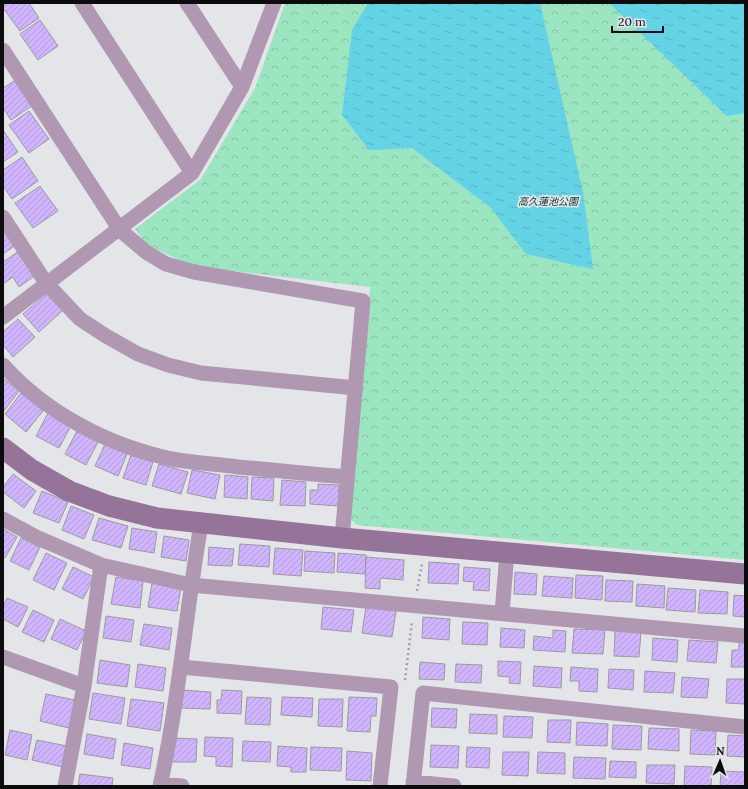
<svg xmlns="http://www.w3.org/2000/svg" width="748" height="789" font-family="Lora,'Noto Sans JP',serif">
	<defs>
		<pattern id="park-crowns" width="20" height="18" patternUnits="userSpaceOnUse"><rect width="20" height="18" fill="#9be5c1"/><path d="M2 6a3 3 0 1 1 6 0M12 15a3 3 0 1 1 6 0" fill="none" stroke="#84c3a5"/></pattern>
		<pattern id="water-ripples" width="26" height="14" patternUnits="userSpaceOnUse"><rect width="26" height="14" fill="#65d3e6"/><path d="M2 4q2-2 4 0t4 0M15 11q2-2 4 0t4 0" fill="none" stroke="#56b4c4"/></pattern>
		<pattern id="building-hatch" width="6" height="6" patternUnits="userSpaceOnUse"><rect width="6" height="6" fill="#d0b5fe"/><path d="M-1 1l2-2M0 6l6-6M5 7l2-2" fill="none" stroke="#b19ad8"/></pattern>
	</defs>
	<rect width="100%" height="100%" fill="#e3e5e9"/>
	<path fill="url(#park-crowns)" d="M285,3H745V560L357,525L350,519L370,287L191,266L146,244L135,229L201,179L255,88Z"/>
	<path fill="url(#water-ripples)" d="M368,3H540L583,192L593,269L526,254L490,207L412,148L369,150L342,115L352,30Z
		M609,3H745V113L727,116Z"/>
	<path fill="url(#building-hatch)" stroke="#9b9a9e" d="M7,3H29L39,18L20,31L3,8V6Z
		M40,20L58,46L38,60L20,34Z
		M16,80L33,105L11,120L3,108V88Z
		M29,111L49,139L29,153L9,125Z
		M3,130L18,152L3,162Z
		M22,157L38,181L12,199L3,186V170Z
		M40,186L58,211L33,228L15,203Z
		M3,223L17,244L3,254Z
		M19,251L36,275L19,287L13,277L3,284V262Z
		M47,293L63,310L39,332L23,314Z
		M18,319L35,337L13,357L3,345V332Z
		M4,379L19,391L3,412V380Z
		M21,393L43,411L26,432L5,414Z
		M49,411L72,424L59,448L36,436Z
		M77,431L98,442L86,465L65,454Z
		M105,444L127,454L118,476L95,466Z
		M131,455L153,462L146,485L123,478Z
		M159,464L188,472L181,494L152,486Z
		M192,470L220,475L215,499L187,493Z
		M13,474L36,491L24,508L3,492V487Z
		M225,475L248,477L247,499L224,497Z
		M252,477L274,478L273,501L251,499Z
		M282,480L306,482L305,506L280,505Z
		M318,484L339,485L338,506L310,504V490H318Z
		M42,491L68,502L59,523L33,513Z
		M71,506L94,515L84,539L62,530Z
		M99,518L128,526L121,548L92,540Z
		M132,528L157,532L154,553L129,549Z
		M3,529L17,537L5,558L3,557Z
		M164,536L189,540L186,561L161,557Z
		M21,538L40,547L29,570L10,561Z
		M240,544L270,546L269,567L238,565Z
		M209,547L234,549L232,566L208,565Z
		M275,548L303,550L301,576L273,574Z
		M305,551L335,553L334,573L304,571Z
		M46,553L67,563L54,590L33,580Z
		M338,553L366,555L365,574L337,572Z
		M366,557L404,560L403,580L380,578V589L365,588Z
		M429,562L459,564L458,584L428,583Z
		M73,567L94,577L83,599L62,589Z
		M464,567L490,569L489,591L473,590L474,582L463,581Z
		M515,572L537,574L536,595L514,594Z
		M576,575L603,576L602,600L575,598Z
		M544,576L573,578L572,598L542,596Z
		M116,577L143,581L140,608L111,604Z
		M606,580L633,581L632,602L605,601Z
		M152,583L181,587L177,611L148,607Z
		M637,584L665,586L664,608L636,606Z
		M668,588L696,590L695,612L666,610Z
		M700,590L728,592L727,614L698,613Z
		M734,595L745,596V617L733,616Z
		M7,598L28,607L18,627L3,619V607Z
		M323,607L354,610L351,632L321,629Z
		M366,607L396,611L392,637L362,633Z
		M33,610L54,620L44,642L22,632Z
		M106,616L134,620L131,642L103,638Z
		M423,617L450,619L449,640L422,638Z
		M60,619L86,631L77,650L51,639Z
		M463,622L488,623L487,645L462,644Z
		M144,624L172,628L169,650L140,645Z
		M501,628L525,630L524,648L500,647Z
		M574,629L605,630L603,654L572,653Z
		M553,630L566,631L565,652L533,650L534,636L553,638Z
		M615,631L641,632L639,657L614,656Z
		M653,638L678,640L677,662L652,660Z
		M689,640L718,642L716,663L687,661Z
		M739,642H745V667H731L732,650H739Z
		M100,660L130,665L127,687L97,683Z
		M498,661L521,662L520,684L509,683L510,677L498,676Z
		M420,662L445,664L444,680L419,679Z
		M138,664L166,668L163,691L135,687Z
		M456,664L482,665L481,683L455,682Z
		M534,666L562,668L561,688L533,686Z
		M571,667L598,669L597,692L579,691V681H570Z
		M609,669L634,670L633,690L608,688Z
		M645,671L675,673L673,693L644,692Z
		M682,677L709,679L707,698L681,697Z
		M727,679H745V704L726,703Z
		M181,690L211,692L210,709L180,708Z
		M222,690L242,691L241,714L217,713V700H221Z
		M93,693L125,698L121,724L89,719Z
		M46,694L75,700L69,728L40,721Z
		M247,697L271,698L270,725L245,724Z
		M282,697L313,698L312,717L281,715Z
		M349,697L377,698L376,716H371L370,732L347,731Z
		M131,699L164,703L160,731L127,726Z
		M319,699H343L342,727L318,726Z
		M432,708L457,709L456,728L431,727Z
		M470,714L497,715V734L469,733Z
		M504,716L533,717L532,738L503,737Z
		M548,720H571L570,743L547,742Z
		M577,722L608,724L607,746L576,745Z
		M613,725L642,726L641,750L612,749Z
		M649,728L679,729V751L648,749Z
		M10,730L32,735L27,760L5,755Z
		M691,730L716,731L715,755L690,754Z
		M87,734L116,739L113,759L84,754Z
		M728,735L745,736V757L727,756Z
		M205,737L233,738L232,767L216,766V757L204,756Z
		M173,738L197,739L196,762H172Z
		M37,740L67,746L63,767L32,760Z
		M243,741L271,742L270,762L242,761Z
		M124,743L153,748L150,769L121,765Z
		M431,745L459,746L458,768L430,767Z
		M278,746L307,748L306,772H291V767L277,766Z
		M311,747L342,748L341,771L310,770Z
		M467,747L490,748L489,768L466,767Z
		M347,751L372,753L371,781L346,780Z
		M503,752H529L528,776L502,775Z
		M538,752L565,753V774L537,773Z
		M574,757L606,758L605,779L573,778Z
		M610,761L636,762V778L609,777Z
		M647,765H675L674,784L646,783Z
		M685,766L712,767L711,786H684Z
		M721,771L745,772V786H720Z
		M80,774L113,778L112,786H78Z"/>
	<g fill="none" stroke-linecap="round" stroke-linejoin="round">
		<path stroke="#a0a1a5" stroke-width="2.5" stroke-dasharray="2 3" stroke-linecap="butt" d="M417,591L422,564
			M405,680L412,621"/>
		<path stroke="#b098b2" stroke-width="15" d="M82,3L192,173
			M187,3L242,87
			M3,50L120,230L146,252L166,264L194,272L363,301L342,538
			M3,217L46,283L80,319L106,336L138,354L168,365L201,373L356,388
			M3,317L192,173L242,87L274,3
			M3,365C46,413 109,446 172,459C194,463 216,464 238,467C274,470 310,474 347,477
			M3,519L38,538L101,565L191,585L745,636
			M502,613L507,553
			M3,657L84,686
			M181,667L391,687L380,786
			M413,782L454,786
			M161,784L182,786
			M65,786L84,686L101,565
			M160,786C179,700 186,611 201,524
			M413,786L423,693L745,727"/>
		<path stroke="#967399" stroke-width="21" d="M3,448L32,470L69,491L109,506L157,518L342,538L745,574"/>
	</g>
	<g text-anchor="middle" dominant-baseline="central" stroke-width="3.5" stroke-linejoin="round" paint-order="stroke">
		<g font-size="10" font-style="italic" fill="#103827" stroke="#e3e5e9">
			<text x="548" y="201">高久蓮池公園</text>
		</g>
	</g>
	<rect width="748" height="789" fill="none" stroke="#0c0c0e" stroke-width="8"/>
	<g transform="translate(720 761) rotate(2)" stroke="#e3e5e9" stroke-width="3" paint-order="stroke">
	<path d="M0-3L7 15L0 10L-7 15Z" fill="#0c0c0e"/>
	<text y="-6" font-size="11" font-weight="bold" text-anchor="middle" fill="#0c0c0e">N</text>
	</g>
	<path d="M612 26v6h51v-6" fill="none" stroke="#0c0c0e" stroke-width="2"/>
	<text x="618" y="26" font-size="12" fill="#0c0c0e" stroke="#e3e5e9" stroke-width="3" paint-order="stroke">20 m</text>
</svg>
